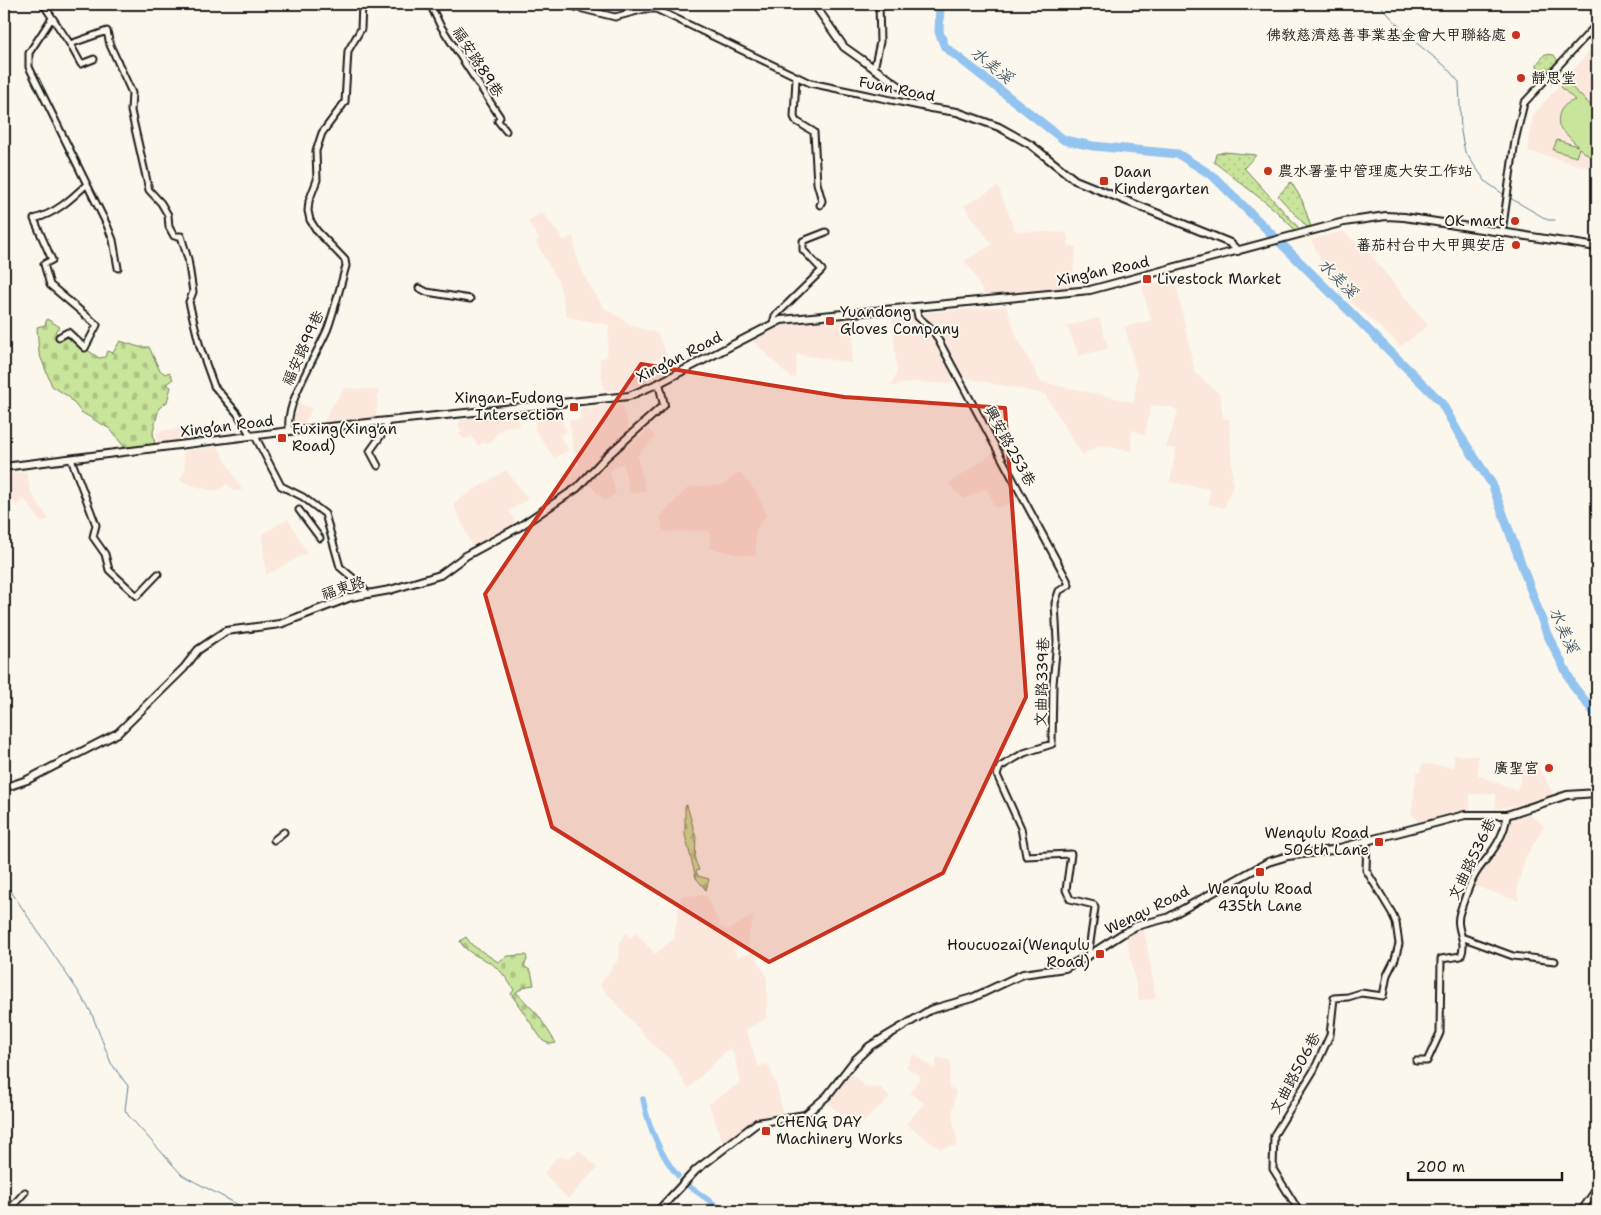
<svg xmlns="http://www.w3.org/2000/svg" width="1601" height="1215" font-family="'Shantell Sans','LXGW WenKai TC',sans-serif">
	<defs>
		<pattern id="grass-dots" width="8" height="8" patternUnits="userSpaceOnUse" patternTransform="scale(1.25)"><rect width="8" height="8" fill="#c9e49b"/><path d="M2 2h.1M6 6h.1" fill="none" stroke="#acc385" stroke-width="1.8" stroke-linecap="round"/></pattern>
		<pattern id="cemetery-stones" width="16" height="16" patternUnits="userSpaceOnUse" patternTransform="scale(1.25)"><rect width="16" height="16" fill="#c9e49b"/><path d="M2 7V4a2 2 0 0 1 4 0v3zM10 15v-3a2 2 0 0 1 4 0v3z" fill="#acc385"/></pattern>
	</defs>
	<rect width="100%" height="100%" fill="#fbf7ec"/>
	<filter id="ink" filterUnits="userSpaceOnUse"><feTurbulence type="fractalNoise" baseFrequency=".02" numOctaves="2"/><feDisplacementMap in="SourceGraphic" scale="10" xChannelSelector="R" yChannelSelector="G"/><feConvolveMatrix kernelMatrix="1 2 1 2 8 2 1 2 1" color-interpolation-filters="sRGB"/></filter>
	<g filter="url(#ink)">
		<path fill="#fce7dc" d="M1597,43V170L1528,151L1533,115Z
			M998,186L1015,231L1067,233L1069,246L1076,247L1071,290L986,298L973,272L965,261L992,244L964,206Z
			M542,212L564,240L573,236L577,258L585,278L604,308L635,327L657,333L667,355L654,360L657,376L634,386L614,391L604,390L599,359L607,357L609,325L567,317L559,283L536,242L539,239L528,221Z
			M1343,231L1370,254L1428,326L1401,346L1346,297L1327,274L1311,240Z
			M1175,279L1195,373L1220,394L1223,418L1229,419L1233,484L1224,508L1209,504L1210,489L1170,482L1176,449L1166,447L1178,411L1172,407L1151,405L1145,435L1132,430L1131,451L1100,445L1082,455L1045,394L959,377L938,329L923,317L922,313L1006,306L1017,337L1041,382L1134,402L1137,375L1125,327L1151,320L1142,286Z
			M914,314L932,333L954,381L950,384L915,382L891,386L897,373L892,316Z
			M855,315L851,363L797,354L795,378L789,376L754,342V334L784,321Z
			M1099,318L1108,348L1079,356L1067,326Z
			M344,388L378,390L376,418L324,423L329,411Z
			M299,403L312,409L303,427L291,429Z
			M622,403L633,443L648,429L655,437L637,456L646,490L630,494L623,463L610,471L616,493L605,501L583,478L576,486L562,495L561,488L566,487L562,474L580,465L574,452L569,420H580V409Z
			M555,410L567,431L560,436L569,450L554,458L535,429V412Z
			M520,414L519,427L506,426L497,433L490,443H483L478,446L472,437L464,439L459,434L462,432L458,425L461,420Z
			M184,428L186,443L158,446L156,432Z
			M218,447L242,490L234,491L227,484L218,490H212L190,485L180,480L185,471L183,451Z
			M994,452L1021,502L995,508L986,488L964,499L948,484Z
			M506,470L528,499L509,511L517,525L472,546L453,503Z
			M26,472L31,492L49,519L41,522L24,499L16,506L4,487V474Z
			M739,472L755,490L767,514L755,531L756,556L735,554L710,548L709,531L663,532L660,516L689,487L723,485Z
			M288,519L307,553L266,575L262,534Z
			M1454,755L1478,756V775L1517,791L1525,763L1535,761L1555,797L1496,809V794H1470V810L1418,822L1417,819L1411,815L1417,772H1420L1422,764L1454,767Z
			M1529,814L1544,826L1525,859L1517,888L1519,901L1472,885L1477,870L1486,863L1507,819Z
			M706,895L721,927L728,930L755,914L748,937L749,945L734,949L737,957L754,952L767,978V1018L746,1029L758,1067L768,1064L778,1090L783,1114L759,1120L724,1145L709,1104L740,1083L734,1052L729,1048L688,1089L671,1060L653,1045L600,985L619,958L620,942L626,933L630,938L636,933L655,954L674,939L681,896Z
			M1144,928L1156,999L1139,1000L1126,936Z
			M914,1054L935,1069L937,1057L949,1060L951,1064L948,1087L956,1090L952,1116L958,1145L940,1149L906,1124L924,1103L910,1093L921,1077L906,1067Z
			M851,1073L866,1087L881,1088L890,1097L857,1128L828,1104Z
			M579,1150L597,1168L568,1199L544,1173L557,1157L567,1159Z"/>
		<path fill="url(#grass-dots)" stroke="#72805c" d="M1545,54L1554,55L1559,63L1544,79L1538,70L1537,64Z
			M1225,152L1256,155L1244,168L1298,227L1297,232L1274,209L1214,162L1216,154Z
			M1291,182L1302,200L1311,227H1307L1278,196Z"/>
		<path fill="url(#cemetery-stones)" stroke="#72805c" d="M47,319L60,327L55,331L62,340L68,337L99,358L105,357L107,351L113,353L120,341L139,347H149L159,369L165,374L169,372L173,379L166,384L171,387L167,402L159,408L153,432L155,446L125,448L110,429L81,412L69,397L52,386L39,353L37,327L45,325Z
			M687,805L696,838L695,860L699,870L696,871L698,876L709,879L706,890L696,878L685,835V806Z
			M466,937L472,945L498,962L507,956L526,955L527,960L524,966L531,971L534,985L527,986L516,992L538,1015L556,1043L550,1044L543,1041L511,994L514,990C509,982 504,974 497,968C486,957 467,956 460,941Z"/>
		<path fill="#c9e49b" stroke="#72805c" d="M1566,82L1597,111V162L1579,148L1576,157L1553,150L1557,140L1578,146L1559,127C1557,113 1561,105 1575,100L1561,87Z"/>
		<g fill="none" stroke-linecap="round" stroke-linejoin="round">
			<path stroke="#63819b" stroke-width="1" d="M1379,4L1409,37L1445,66L1459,82L1461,132L1465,152L1486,182L1506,196
				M1510,198L1548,220H1555
				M4,881L78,991L91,1012L111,1063L128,1086L125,1110L128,1115L182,1175L250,1211"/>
			<path stroke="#93c4ef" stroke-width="5.5" d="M643,1099C648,1126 661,1156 678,1176
				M683,1182L724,1211"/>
			<path stroke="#93c4ef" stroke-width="9" d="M940,4L939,32L945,47L1064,140L1093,146L1178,154L1213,176L1441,402L1459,434L1492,484L1547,634L1574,687L1597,716"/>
			<g stroke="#1c1c1c" stroke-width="9">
				<path id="minor" d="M43,4L70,44L107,31L110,45L132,93L131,111L149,190L161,203L168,215L169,227L174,236H181L188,259L193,292L189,302L200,347L214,386L237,413L251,436
					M430,4L440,25L500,117L498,121L506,131
					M563,4L615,17L645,9H656L810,83L929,108
					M52,18L29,53V67L107,225L113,240L118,268
					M70,44L81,64L94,59
					M874,69L880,42L879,4
					M796,78L794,117L796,121L814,132L817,183L822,201L820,205
					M1502,232L1515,141L1524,103L1597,24
					M419,288L427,292L470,299
					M916,307L918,317L933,330L1067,580L1069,585L1059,591L1055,603L1057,641L1053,684L1052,744L1024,753L1000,767L997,775L1021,828L1026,856L1071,854L1066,890L1070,899L1094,905L1095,908L1088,956
					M773,323L775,316L822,270L803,250V241L826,232
					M59,337L68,332L85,348L97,325L50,285L44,264L52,260L34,219C56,213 70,200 86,185
					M290,431C281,410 319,351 328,328C335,308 340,287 346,266L345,260L317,231L310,220L308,211L309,201L317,180L316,151L322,133L345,102L348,51L361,29L362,4
					M255,436L281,486L303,497L325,514L340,567L360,584L366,592
					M71,459L96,525L93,537L105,554L109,570L137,596L158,574
					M378,466L370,451L385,430L387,421
					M299,510L320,538
					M274,840L284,832
					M1464,938L1513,956L1555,961
					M1416,1061H1427L1440,1033L1441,959L1461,956C1468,940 1454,929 1460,912C1465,897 1471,878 1481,866C1493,851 1505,835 1507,815
					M8,1211L25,1192
					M1299,1211L1273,1169L1274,1135L1314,1070L1330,1035L1334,998L1348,997L1361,993L1383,996L1387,975L1395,959L1399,944L1396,923L1392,913L1366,870L1367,840
					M1581,1211L1597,1188"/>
			</g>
			<g stroke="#1c1c1c" stroke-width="10">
				<path id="tertiary" d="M814,4L844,47L930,108L957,112L999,127L1031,145L1075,180L1230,243L1238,251
					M4,467L290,431L629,396L659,383L781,320L1090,290L1344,222L1386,216L1404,217L1597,247
					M4,788L27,780L118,733L184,668L198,650L226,631L280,624L351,597L390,590L440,575L467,555L519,527L577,488L606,457L664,405L659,383
					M658,1211L696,1170L757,1123L805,1115L827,1096L854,1061L870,1046L930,1010L972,998L1023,974L1065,968L1088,956L1122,934L1136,926L1167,918L1268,862L1288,856L1332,850L1465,815H1507L1567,795L1597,793"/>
			</g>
			<use href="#minor" stroke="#fbf7ec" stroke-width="5"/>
			<use href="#tertiary" stroke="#fbf7ec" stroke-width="6"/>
		</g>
	</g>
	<path fill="#c8321e" fill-opacity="0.2" stroke="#c8321e" stroke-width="4" stroke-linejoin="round" d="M641,364L844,397L1005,408L1026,697L943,873L769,962L552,827L485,594Z"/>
	<g fill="#c8321e" stroke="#fbf7ec" stroke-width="2">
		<circle cx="1516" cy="35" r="5"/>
		<circle cx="1521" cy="78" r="5"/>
		<circle cx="1268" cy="171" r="5"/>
		<rect x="1099" y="176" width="10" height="10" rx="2.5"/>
		<circle cx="1515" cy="221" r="5"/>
		<circle cx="1516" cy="245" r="5"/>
		<rect x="1142" y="274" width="10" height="10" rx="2.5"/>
		<rect x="825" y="316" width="10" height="10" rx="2.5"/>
		<rect x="569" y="402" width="10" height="10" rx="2.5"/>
		<rect x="277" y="433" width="10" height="10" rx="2.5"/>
		<circle cx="1549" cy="768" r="5"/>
		<rect x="1374" y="837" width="10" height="10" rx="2.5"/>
		<rect x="1255" y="867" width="10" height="10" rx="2.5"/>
		<rect x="1095" y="949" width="10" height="10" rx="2.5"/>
		<rect x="761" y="1126" width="10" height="10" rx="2.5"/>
	</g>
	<g text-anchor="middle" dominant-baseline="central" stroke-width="4" stroke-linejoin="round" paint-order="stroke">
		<g font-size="15" fill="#1c1c1c" stroke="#fbf7ec" text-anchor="end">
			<text x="1506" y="35">佛教慈濟慈善事業基金會大甲聯絡處</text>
			<text x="1531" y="78" text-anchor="start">靜思堂</text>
			<text x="1278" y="171" text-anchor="start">農水署臺中管理處大安工作站</text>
			<text x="1114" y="172" text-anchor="start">Daan<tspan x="1114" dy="17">Kindergarten</tspan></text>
			<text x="1505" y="221">OK mart</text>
			<text x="1506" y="245">蕃茄村台中大甲興安店</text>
			<text x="1157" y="279" text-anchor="start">Livestock Market</text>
			<text x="840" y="312" text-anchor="start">Yuandong<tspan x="840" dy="17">Gloves Company</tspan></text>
			<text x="564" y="398">Xingan-Fudong<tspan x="564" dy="17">Intersection</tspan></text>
			<text x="292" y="429" text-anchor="start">Fuxing(Xing'an<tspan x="292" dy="17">Road)</tspan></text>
			<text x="1539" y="768">廣聖宮</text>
			<text x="1369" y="833">Wenqulu Road<tspan x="1369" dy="17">506th Lane</tspan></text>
			<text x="1260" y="889" text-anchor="middle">Wenqulu Road<tspan x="1260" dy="17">435th Lane</tspan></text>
			<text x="1090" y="945">Houcuozai(Wenqulu<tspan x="1090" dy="17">Road)</tspan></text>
			<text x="776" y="1122" text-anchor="start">CHENG DAY<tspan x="776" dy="17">Machinery Works</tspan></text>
		</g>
		<g font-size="15" fill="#1c1c1c" stroke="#fbf7ec">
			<text transform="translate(478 62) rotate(57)">福安路89巷</text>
			<text transform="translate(897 89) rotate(11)">Fuan Road</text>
			<text transform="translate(1103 271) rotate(-12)">Xing’an Road</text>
			<text transform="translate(303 348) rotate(-66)">福安路99巷</text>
			<text transform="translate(679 357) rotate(-27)">Xing’an Road</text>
			<text transform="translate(227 426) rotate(-7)">Xing’an Road</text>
			<text transform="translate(1010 446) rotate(61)">興安路253巷</text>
			<text transform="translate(343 588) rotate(-18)">福東路</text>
			<text transform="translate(1042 682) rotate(-88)">文曲路339巷</text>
			<text transform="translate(1472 859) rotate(-64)">文曲路536巷</text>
			<text transform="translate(1147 910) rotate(-26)">Wenqu Road</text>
			<text transform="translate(1295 1073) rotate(-62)">文曲路506巷</text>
		</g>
		<g font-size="16" font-style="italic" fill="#465766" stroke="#fbf7ec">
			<text transform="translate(992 65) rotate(38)">水美溪</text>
			<text transform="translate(1338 278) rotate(45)">水美溪</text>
			<text transform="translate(1564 630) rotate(66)">水美溪</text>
		</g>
	</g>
	<rect width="1601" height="1215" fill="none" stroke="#fbf7ec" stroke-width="20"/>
	<rect x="10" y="10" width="1581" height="1195" fill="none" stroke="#1c1c1c" stroke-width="2" filter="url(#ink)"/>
	<path d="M1408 1172v8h154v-8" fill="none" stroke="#1c1c1c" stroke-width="2.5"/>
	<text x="1416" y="1172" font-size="15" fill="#1c1c1c" stroke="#fbf7ec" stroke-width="4" paint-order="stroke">200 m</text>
</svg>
